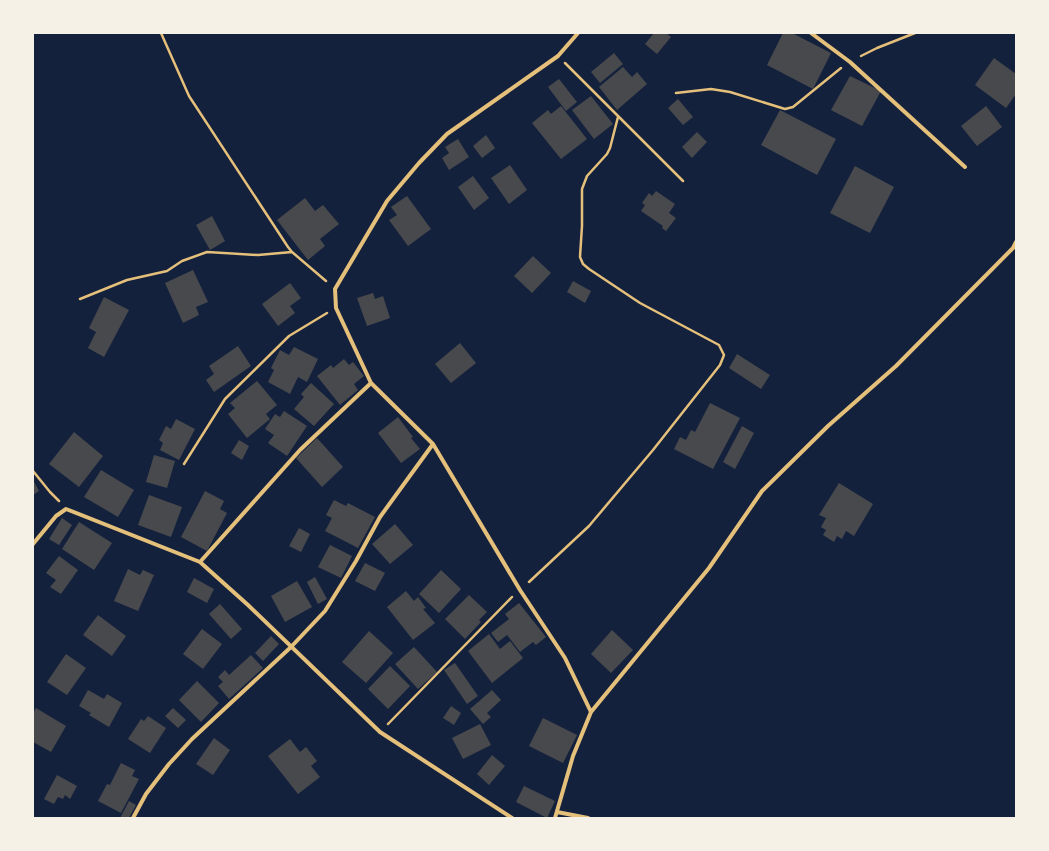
<svg xmlns="http://www.w3.org/2000/svg" width="1049" height="851" font-family="Arial,sans-serif">
	<rect width="100%" height="100%" fill="#14213d"/>
	<path fill="#48494c" d="M654,33H666L671,37L657,54L645,44Z
		M783,33H792L831,53L813,89L767,65Z
		M614,53L623,64L600,83L591,72Z
		M994,58L1016,74V94L1006,108L975,85Z
		M623,67L632,77L637,72L647,84L617,110L599,87Z
		M850,76L881,91L862,126L831,110Z
		M559,79L577,102L566,111L548,87Z
		M591,96L613,124L594,139L572,110Z
		M678,99L693,117L683,125L668,108Z
		M561,106L587,139L561,159L532,123L548,110L551,114Z
		M986,106L1002,127L977,146L961,126Z
		M780,110L836,139L817,175L761,145Z
		M697,132L707,142L692,158L682,147Z
		M486,135L495,148L482,158L473,146Z
		M458,139L469,157L449,170L442,158L449,153L445,147Z
		M510,165L527,190L509,204L491,178Z
		M855,166L894,187L870,233L830,213Z
		M473,176L489,198L474,210L458,187Z
		M656,191L675,204L669,213L676,218L666,231L662,228L663,226L641,211L645,205L642,203L649,193L652,196Z
		M407,196L431,229L408,246L389,220L397,215L391,207Z
		M305,198L315,211L323,205L339,224L320,239L325,246L308,260L277,220Z
		M212,216L225,241L210,250L196,225Z
		M533,256L551,273L532,293L514,276Z
		M193,270L208,302L196,307L199,315L183,323L165,283Z
		M573,281L591,291L585,303L567,292Z
		M290,283L301,298L290,306L295,313L278,326L262,304Z
		M373,293L375,299L383,296L390,318L367,326L357,298Z
		M104,297L129,310L104,357L88,348L96,332L89,328Z
		M460,343L476,363L451,383L435,364Z
		M238,346L251,366L214,392L206,380L214,374L209,366Z
		M294,347L318,359L307,382L298,377L290,394L268,382L274,370L271,368L280,350L289,355Z
		M737,354L770,375L761,389L729,368Z
		M344,359L349,365L353,362L364,376L354,384L358,390L340,405L317,376L331,365L333,368Z
		M257,381L277,405L266,414L270,419L247,438L228,414L235,408L230,403Z
		M311,383L334,404L314,426L294,409L304,397L301,394Z
		M710,403L740,418L713,469L674,449L680,437L686,440L691,430L695,432Z
		M284,411L307,426L287,456L268,443L274,435L265,429L275,414L280,417Z
		M398,417L413,437L411,438L420,449L401,463L378,433Z
		M176,419L195,429L179,460L160,450L163,443L159,440L166,426L171,429Z
		M742,426L754,433L735,469L723,462Z
		M74,432L103,456L79,487L49,464Z
		M317,438L343,467L322,487L296,458Z
		M239,440L249,446L242,460L231,453Z
		M154,455L175,461L167,488L146,482Z
		M101,470L134,490L118,517L84,497Z
		M33,480L39,491L33,495Z
		M839,483L873,504L854,536L846,531L842,539L837,536L834,542L823,535L826,530L821,527L826,518L819,515Z
		M205,491L224,501L220,509L227,513L207,551L181,537Z
		M149,495L182,507L171,537L138,525Z
		M334,500L346,506L348,503L375,517L358,548L325,531L332,518L326,515Z
		M62,518L72,525L59,545L49,539Z
		M79,522L112,543L94,570L62,549Z
		M395,524L413,545L390,564L372,544Z
		M299,528L310,534L301,552L289,546Z
		M330,545L352,556L341,578L318,567Z
		M59,556L78,570L61,594L50,587L56,580L46,573Z
		M365,563L385,573L375,591L355,581Z
		M128,569L140,575L143,570L154,575L138,611L114,601Z
		M441,570L461,589L439,613L419,594Z
		M315,577L327,599L318,604L307,582Z
		M194,578L214,589L207,603L187,592Z
		M297,581L312,607L285,622L271,596Z
		M406,591L414,601L418,597L426,608L423,609L435,623L413,640L387,607Z
		M469,595L487,612L479,620L481,622L465,639L445,619Z
		M519,603L546,637L536,645L533,642L520,652L507,635L498,642L491,633L509,619L505,614Z
		M220,604L242,629L231,639L209,614Z
		M98,615L126,636L112,656L83,635Z
		M202,629L222,644L203,669L183,654Z
		M612,630L633,650L611,673L591,654Z
		M369,631L393,653L366,683L342,662Z
		M489,634L500,649L510,641L523,658L492,683L468,651Z
		M271,636L279,644L263,661L255,653Z
		M414,647L437,672L418,689L395,664Z
		M66,654L86,668L67,695L47,682Z
		M251,655L263,668L229,699L218,686L223,682L218,677L225,670L229,675Z
		M455,663L478,696L467,704L444,670Z
		M390,666L410,686L388,709L368,689Z
		M197,681L219,703L201,722L179,700Z
		M88,690L104,699L107,694L122,703L109,727L89,715L91,713L79,706Z
		M492,690L501,700L487,713L491,717L483,724L470,709Z
		M451,706L461,713L454,725L443,718Z
		M36,708L66,726L51,752L33,742V713Z
		M173,708L186,720L178,728L165,716Z
		M148,716L166,728L150,753L128,739L141,719L144,721Z
		M543,718L577,735L563,763L529,746Z
		M480,724L491,745L463,759L452,738Z
		M214,738L230,750L213,775L196,764Z
		M290,739L300,752L306,747L317,761L311,766L320,777L298,794L268,756Z
		M492,755L505,766L489,785L477,774Z
		M121,763L135,770L132,776L139,779L121,813L98,801L107,784L110,785Z
		M57,775L77,786L70,799L65,795L63,799L58,797L54,804L44,799Z
		M524,786L555,801L547,818L516,802Z
		M129,801L136,805L129,818H120Z"/>
	<g fill="none" stroke-linecap="round" stroke-linejoin="round">
		<path stroke="#e5c07b" stroke-width="2.5" d="M161,33L189,96L288,247L292,252L326,281
			M861,56L877,48L915,33
			M565,63L683,181
			M676,93L711,89L730,92L785,109L793,107L841,68
			M80,299L127,280L167,271L182,261L207,252L258,255L292,252
			M184,464L225,399L289,336L327,313
			M33,471L50,492L59,501
			M529,582L589,526L653,450L720,365L724,355L719,345L640,303L589,269L583,264L580,257L582,226V189L587,176L607,154L610,148L618,117
			M388,724L512,597"/>
		<path stroke="#e5c07b" stroke-width="4" d="M578,33L558,56L447,134L419,163L387,201L335,289L336,308L371,383L433,444L520,590L565,658L591,712
			M811,33L850,62L965,167
			M33,544L56,516L66,509L200,562L248,605L380,732L512,818
			M200,562L300,450L371,383
			M557,812L588,818
			M133,818L146,794L169,764L192,739L291,647L325,611L356,561L380,517L433,444
			M555,818L573,756L591,712L709,568L762,491L828,426L896,366L1013,248L1016,242"/>
	</g>
	<rect width="1049" height="851" fill="none" stroke="#f6f1e7" stroke-width="68"/>
</svg>
